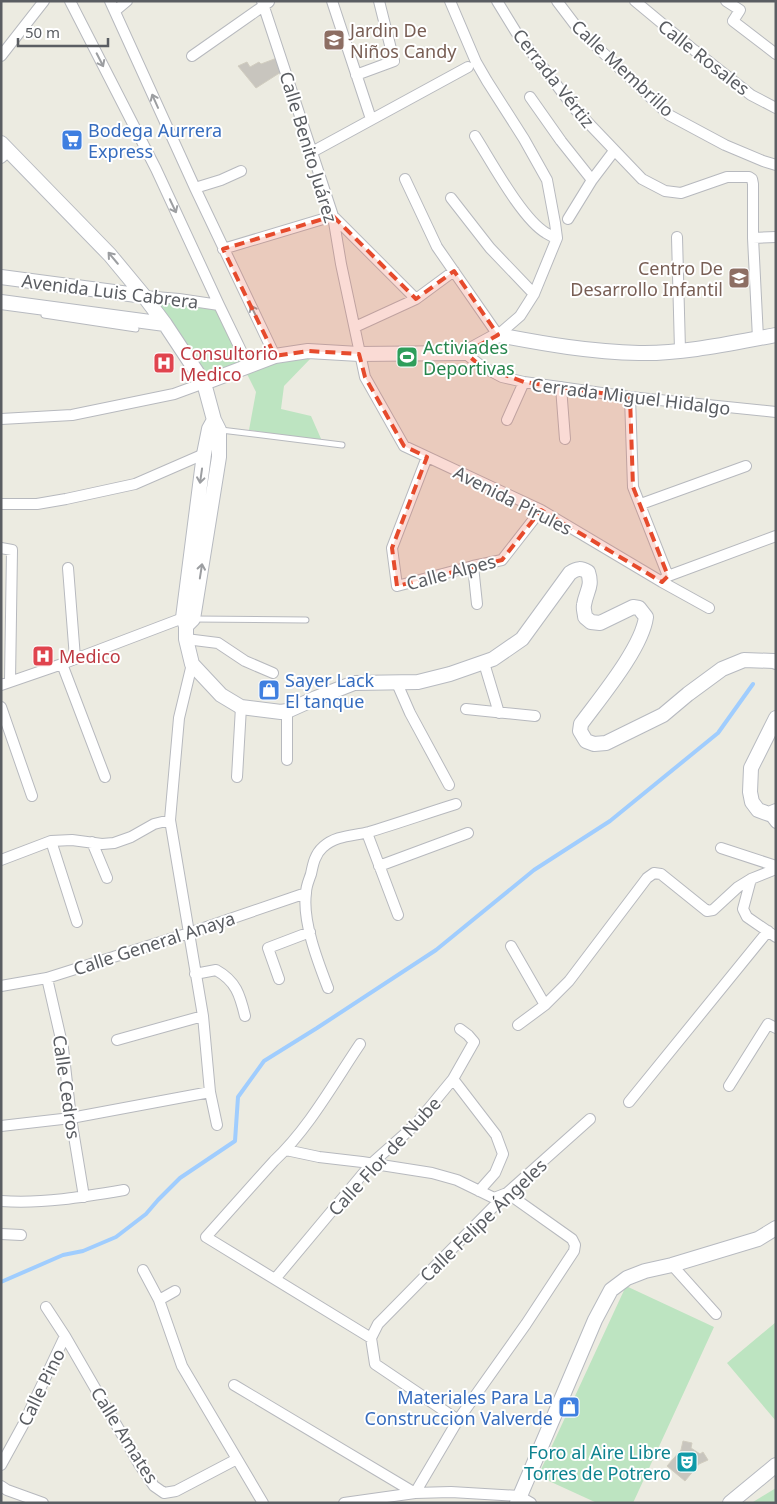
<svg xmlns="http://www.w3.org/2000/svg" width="777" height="1504" font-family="'Noto Sans',sans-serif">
	<rect width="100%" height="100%" fill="#ecebe1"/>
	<path fill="#bde4c1" d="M153,301L216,310L242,364L204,378Z
		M312,357L284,386L281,409L311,416L322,441L249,430L256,392L246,372L274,361Z
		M626,1286L714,1327L633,1503H597L538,1476Z
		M776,1322V1421L727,1363Z
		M776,1488V1503H753V1502Z"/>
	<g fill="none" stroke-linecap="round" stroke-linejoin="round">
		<path stroke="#a0cdfe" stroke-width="4" d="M1,1282L63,1255L83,1251L116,1237L146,1214L158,1200L180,1178L235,1141L238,1097L264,1061L317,1028L436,950L534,870L610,821L718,733L753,684"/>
	</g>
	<path fill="#c8c5be" stroke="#d1cdc0" d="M277,58L281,72L256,88L238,66L247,62L250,67L259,62L261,64Z
		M683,1441L692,1443L691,1448L700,1454L703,1452L708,1460L699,1464L685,1481L667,1466L681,1450Z"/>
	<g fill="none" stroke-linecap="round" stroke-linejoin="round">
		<g stroke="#b7b9be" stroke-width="7">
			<path id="lane" d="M44,315L136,329
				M221,430L342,445
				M194,619L306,620"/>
		</g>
		<g stroke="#b7b9be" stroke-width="12">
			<path id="street" d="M70,1L156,169L219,305L248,365
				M110,1L195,188L275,356
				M262,1L333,216L341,264L365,377L404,446L541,510L662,582L709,608
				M332,1L371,119
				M497,1L516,32L575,109L642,179L665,191L681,193L727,177H749L752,179L753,184V238L758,338
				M557,1L579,30L669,115L725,145L763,161L776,165
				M635,1L694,50L751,95L776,108
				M726,1L740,10L733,21L776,54
				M115,11L127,1
				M1,56L44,1
				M192,56L269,2
				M356,75L394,61L379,1
				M530,97L561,141L592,180
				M475,136C491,161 522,219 546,233C549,235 553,237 557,238
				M312,152L468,67
				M1,158L9,151
				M405,179L437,247L498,335L520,316L534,294L557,238L555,223L547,180L524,139L487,81L476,62L450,1
				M195,188L221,180L241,171
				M451,198L490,248L534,294
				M568,219L592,180L614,151
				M677,237L680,350
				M753,238L776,237
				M223,249L333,216L416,299
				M144,296L179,299L219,305
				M355,327L416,299L454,271
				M465,353L481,366L502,377L524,382L630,397L776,412
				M561,387L565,439
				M630,397L633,487L668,576
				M1,419L72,415L174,394L204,383
				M507,420L524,382
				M427,457L392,548L397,586L473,566L502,560L541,510
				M1,504H37L66,499L135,484L204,454
				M641,504L746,466
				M1,548L12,550L10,681
				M473,566L477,604
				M68,568L75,658
				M663,580L668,576L776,536
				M186,639L218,643L245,661L273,673
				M484,663L499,713
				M62,664L105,777
				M192,664L179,718L170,820L203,1016L210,1092L217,1125
				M396,681L410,713L449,785
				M1,685L62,664L183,618H188
				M1,707L32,796
				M466,709L535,716
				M287,760V711
				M237,777L241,707
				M769,814L776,823
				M367,833L398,915
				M51,841L77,922
				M92,842L107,878
				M721,848L776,866
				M1,860L51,841L72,840L102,844L114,843L131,837L154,824L170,820
				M379,866L468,833
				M751,879L743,909L747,917L776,937
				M511,946L545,1005
				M195,974L216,970C236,981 240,995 245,1016
				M47,978L63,1048L71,1118L84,1197
				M279,979L268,948L310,932
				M1,986L47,978L189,933L306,893
				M328,988C318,962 302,921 306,893C306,886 309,880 311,874C313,864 315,854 323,847C336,835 354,836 369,832C399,823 427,813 456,804
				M518,1025L545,1005L569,981L647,878L654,873L661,874L707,911L713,910L738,887L751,879L776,869
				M117,1040L203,1016
				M360,1044C333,1084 309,1128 274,1161L206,1237L371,1338
				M453,1079L496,1135L503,1154L495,1173L479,1191
				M729,1086L768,1024L776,1028
				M629,1102L768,931
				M1,1126L71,1118L210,1092
				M1,1201C42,1204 83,1197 124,1190
				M1,1234L21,1235
				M672,1265L716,1314
				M143,1270L159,1300L182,1366L263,1503
				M275,1279L371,1164L416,1124L453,1079L474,1042L468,1035L460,1029
				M159,1300L175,1291
				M46,1307L65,1336L139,1464L154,1486L164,1493L176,1491L237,1459
				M234,1385L415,1493L458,1420L526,1324L574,1251L575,1245L572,1239L507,1193L494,1198L457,1180L432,1173L362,1162L319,1157L286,1150
				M458,1420L375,1364L371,1338L378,1324L507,1193L590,1119
				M1,1465L23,1425L65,1336
				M1,1486L7,1490L43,1503
				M344,1503L415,1493L451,1492L519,1496L531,1503"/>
		</g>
		<g stroke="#b7bac0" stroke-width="16">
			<path id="secondary" d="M1,143L110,255L144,296L165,324L204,383L214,420L219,430V457L193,619L186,626
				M1,277L144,296
				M1,302L165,324
				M204,383L275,356L308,351L359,354L465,353L498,335C545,344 591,352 639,353C683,354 732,343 776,335
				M214,420L209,429L204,454L183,618L186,626V639L192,664L221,695L241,707L281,712L287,711L316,698L354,683L418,682L450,674L493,659L522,639L570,573C577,568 581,568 588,572C593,587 586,591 584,605C583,609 585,613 585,617L591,622L600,623L633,607L639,608L646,617C642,648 600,698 581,724L580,731L586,741L594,744L606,743L663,715L688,694L722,669L744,660L774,661L776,662
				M776,718L751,768L750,792L752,802L758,810L769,814L776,811
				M517,1503L595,1320L611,1290L627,1278L645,1271L672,1265L758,1239L776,1228
				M730,1503L776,1465"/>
		</g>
		<use href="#lane" stroke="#fff" stroke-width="5"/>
		<use href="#street" stroke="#fff" stroke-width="10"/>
		<use href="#secondary" stroke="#fff" stroke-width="14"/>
	</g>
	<defs><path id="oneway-shaft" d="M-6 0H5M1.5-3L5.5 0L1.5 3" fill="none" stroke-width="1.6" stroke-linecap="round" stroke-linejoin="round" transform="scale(1.25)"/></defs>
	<g stroke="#9c9ea1">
		<use href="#oneway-shaft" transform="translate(100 60) rotate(63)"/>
		<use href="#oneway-shaft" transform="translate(155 101) rotate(-114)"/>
		<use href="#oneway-shaft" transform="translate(173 206) rotate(65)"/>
		<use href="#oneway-shaft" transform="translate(113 258) rotate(-130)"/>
		<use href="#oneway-shaft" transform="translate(254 312) rotate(-116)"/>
		<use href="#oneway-shaft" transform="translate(201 476) rotate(98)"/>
		<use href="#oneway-shaft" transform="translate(201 571) rotate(-81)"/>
	</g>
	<path fill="#e64b2d" fill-opacity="0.2" stroke="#e64b2d" stroke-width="4" stroke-dasharray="10 6" stroke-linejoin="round" d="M333,216L416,299L454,271L498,335L465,353L481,366L524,382L630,397L633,487L668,576L662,582L541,510L502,560L397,586L392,548L427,457L404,446L365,377L359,354L308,351L275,356L223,249Z"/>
	<defs>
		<g id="school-square" transform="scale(1.125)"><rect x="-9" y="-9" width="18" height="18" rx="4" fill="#8d6e63" stroke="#fff"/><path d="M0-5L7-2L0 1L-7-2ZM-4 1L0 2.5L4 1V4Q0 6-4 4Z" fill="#fff"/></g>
		<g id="supermarket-square" transform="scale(1.125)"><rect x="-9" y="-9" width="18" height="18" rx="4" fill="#3f7fe0" stroke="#fff"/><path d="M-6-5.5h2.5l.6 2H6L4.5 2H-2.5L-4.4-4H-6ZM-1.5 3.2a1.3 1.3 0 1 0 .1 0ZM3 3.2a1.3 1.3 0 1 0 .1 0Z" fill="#fff"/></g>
		<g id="stadium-square" transform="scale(1.125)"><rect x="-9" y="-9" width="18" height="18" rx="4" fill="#2e9e5b" stroke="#fff"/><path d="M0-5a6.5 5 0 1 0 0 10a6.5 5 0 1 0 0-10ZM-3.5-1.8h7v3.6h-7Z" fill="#fff"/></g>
		<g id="hospital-square" transform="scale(1.125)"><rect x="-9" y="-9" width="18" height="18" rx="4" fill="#e0444e" stroke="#fff"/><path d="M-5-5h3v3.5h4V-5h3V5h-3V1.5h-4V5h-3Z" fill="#fff"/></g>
		<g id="shop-square" transform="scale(1.125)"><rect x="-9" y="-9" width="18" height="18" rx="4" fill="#3f7fe0" stroke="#fff"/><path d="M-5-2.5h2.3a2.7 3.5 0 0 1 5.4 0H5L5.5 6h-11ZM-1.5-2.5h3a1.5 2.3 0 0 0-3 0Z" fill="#fff"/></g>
		<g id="theatre-square" transform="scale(1.125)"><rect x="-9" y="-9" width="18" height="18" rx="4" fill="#0f9aa8" stroke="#fff"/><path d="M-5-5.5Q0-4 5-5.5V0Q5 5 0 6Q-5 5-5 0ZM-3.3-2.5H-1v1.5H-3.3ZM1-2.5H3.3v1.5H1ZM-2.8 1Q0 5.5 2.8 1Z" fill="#fff"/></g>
	</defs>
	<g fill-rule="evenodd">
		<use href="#school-square" x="334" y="40"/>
		<use href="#supermarket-square" x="72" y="140"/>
		<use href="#school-square" x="739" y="278"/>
		<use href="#stadium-square" x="407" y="357"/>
		<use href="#hospital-square" x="164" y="363"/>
		<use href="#hospital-square" x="43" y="656"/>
		<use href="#shop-square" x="269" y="690"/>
		<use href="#shop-square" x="569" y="1407"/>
		<use href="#theatre-square" x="687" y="1462"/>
	</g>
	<g text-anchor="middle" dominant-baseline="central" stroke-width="4" stroke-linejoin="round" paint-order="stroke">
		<g font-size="18" fill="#785e54" stroke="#fff" text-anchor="start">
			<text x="350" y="30">Jardin De<tspan x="350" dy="21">Niños Candy</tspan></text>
			<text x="723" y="268" text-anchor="end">Centro De<tspan x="723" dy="21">Desarrollo Infantil</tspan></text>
		</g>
		<g font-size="18" fill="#5a5d62" stroke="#fff">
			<text transform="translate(704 57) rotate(38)">Calle Rosales</text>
			<text transform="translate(623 68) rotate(43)">Calle Membrillo</text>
			<text transform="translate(554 78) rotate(52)">Cerrada Vértiz</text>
			<text transform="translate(309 147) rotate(73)">Calle Benito Juárez</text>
			<text transform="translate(110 291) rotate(7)">Avenida Luis Cabrera</text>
			<text transform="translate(631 396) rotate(7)">Cerrada Miguel Hidalgo</text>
			<text transform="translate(513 500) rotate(27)">Avenida Pirules</text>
			<text transform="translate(451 572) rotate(-15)">Calle Alpes</text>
			<text transform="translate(154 943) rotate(-18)">Calle General Anaya</text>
			<text transform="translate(67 1087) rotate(82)">Calle Cedros</text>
			<text transform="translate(384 1156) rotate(-47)">Calle Flor de Nube</text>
			<text transform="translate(483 1220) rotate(-44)">Calle Felipe Ángeles</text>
			<text transform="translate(41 1387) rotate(-64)">Calle Pino</text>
			<text transform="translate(125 1435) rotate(58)">Calle Amates</text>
		</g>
		<g font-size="18" fill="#366cbe" stroke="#fff" text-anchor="start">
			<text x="88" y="130">Bodega Aurrera<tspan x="88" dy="21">Express</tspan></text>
			<text x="285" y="680">Sayer Lack<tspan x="285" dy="21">El tanque</tspan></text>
			<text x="553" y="1397" text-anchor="end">Materiales Para La<tspan x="553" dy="21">Construccion Valverde</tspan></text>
		</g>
		<g font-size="18" fill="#27864d" stroke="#fff" text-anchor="start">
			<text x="423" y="347">Activiades<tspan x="423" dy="21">Deportivas</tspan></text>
		</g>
		<g font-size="18" fill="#be3a42" stroke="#fff" text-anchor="start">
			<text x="180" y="353">Consultorio<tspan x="180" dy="21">Medico</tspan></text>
			<text x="59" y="656">Medico</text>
		</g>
		<g font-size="18" fill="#0d838f" stroke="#fff" text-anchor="end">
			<text x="671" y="1452">Foro al Aire Libre<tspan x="671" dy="21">Torres de Potrero</tspan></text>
		</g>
	</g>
	<rect width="777" height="1504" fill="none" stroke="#5a5d62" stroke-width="5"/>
	<path d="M18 38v8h90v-8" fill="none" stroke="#5a5d62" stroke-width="2.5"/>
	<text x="25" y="38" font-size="15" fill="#5a5d62" stroke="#ffffff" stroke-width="4" paint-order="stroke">50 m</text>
</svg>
